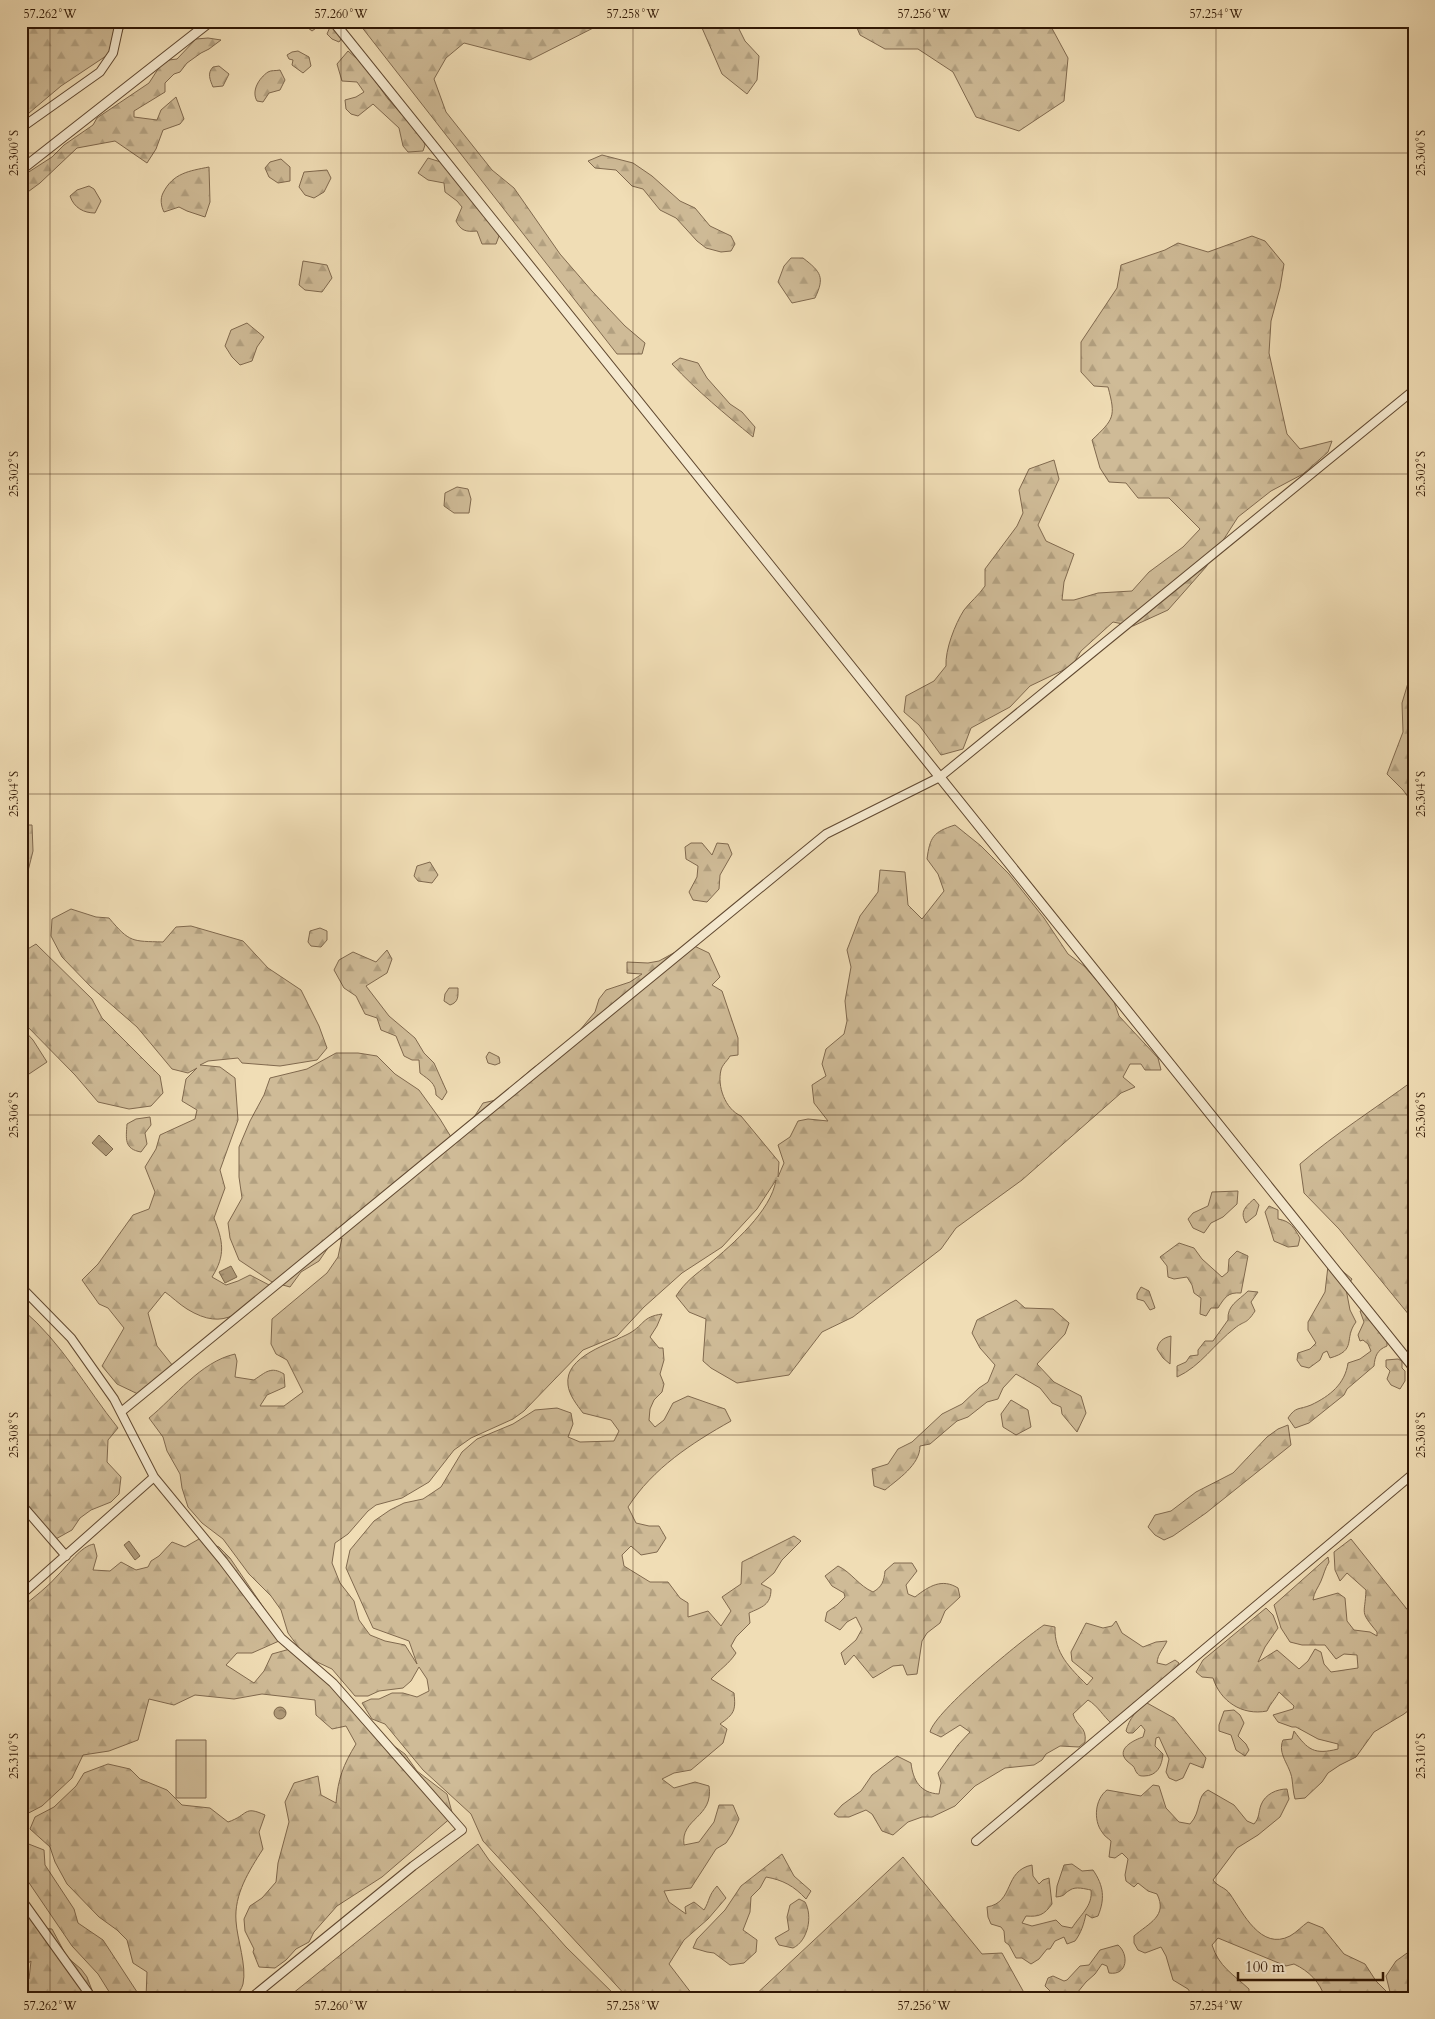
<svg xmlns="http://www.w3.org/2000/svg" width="1435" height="2019" font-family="Cardo,serif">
	<defs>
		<pattern id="forest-firs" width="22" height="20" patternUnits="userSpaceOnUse" patternTransform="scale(1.25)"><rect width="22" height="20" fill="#cfbb97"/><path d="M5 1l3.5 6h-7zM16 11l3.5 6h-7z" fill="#b2a080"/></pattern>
		<pattern id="water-ripples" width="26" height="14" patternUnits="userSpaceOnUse" patternTransform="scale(1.25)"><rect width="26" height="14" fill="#af9a79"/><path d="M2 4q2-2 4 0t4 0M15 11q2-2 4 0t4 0" fill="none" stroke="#8f7d61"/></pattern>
	</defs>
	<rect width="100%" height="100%" fill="#f0ddb5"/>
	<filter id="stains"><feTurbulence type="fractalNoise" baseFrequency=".004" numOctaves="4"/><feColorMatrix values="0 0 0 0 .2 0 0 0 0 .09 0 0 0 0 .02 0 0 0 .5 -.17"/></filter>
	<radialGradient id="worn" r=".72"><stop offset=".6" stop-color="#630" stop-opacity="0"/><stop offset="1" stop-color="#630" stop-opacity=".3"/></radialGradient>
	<path fill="#cfbb97" stroke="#80694e" d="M176,1740H206V1798H176Z"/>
	<path fill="url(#forest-firs)" stroke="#80694e" d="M21,21H126L115,50L61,86L29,113L21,123Z
		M299,21H318L319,26L312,31Z
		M357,21H607L530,60L464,43L446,58L434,79L446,112L492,170L514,188L560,254L592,291L625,326L645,343L642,354H617Z
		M699,21H735L745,41L759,56L757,80L747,94L722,74Z
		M854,21H1048L1068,58L1064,101L1019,131L976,117L953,72L918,49H885L860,35Z
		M330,27L343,29L344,35L339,42L332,39L327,34Z
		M208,38L221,40L209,49L201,53L187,63L180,72L174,74L165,83V92L134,111V117L157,120L161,110L176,97L184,119L180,124L163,130L156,149L147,163L115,141L77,148L40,183L21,197V177L52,157L64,145L93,125L97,118L149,83L160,66L169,60L177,59L196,39Z
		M298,51L309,57L311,66L303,73L292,65L293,60L289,59L287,55L292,52Z
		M348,51L363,64L388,99L422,137L425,145L423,151L408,152L403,146L399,128L373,104L358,116L351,114L346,109L345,100L356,97L364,92L357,82L342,81L337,64Z
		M219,66L229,74L223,86L213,87C210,80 207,73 213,67Z
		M280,70L285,80L280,90L269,93L263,102L257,101C251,91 259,78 268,72C271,70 276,71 280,70Z
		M602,155L633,163L652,176L680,201L695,208L710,226L731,236L735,244L731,251L721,252L706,248L697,241L676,218L660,210L643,189L632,186L616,170L595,168L588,161Z
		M428,158L444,163L460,187L495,227L499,236L496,244H482L477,231C466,232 461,231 456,221L462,207L457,201L445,192L444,183L428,180L418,173Z
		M281,159L290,167V181L278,183L269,177L265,168L270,162Z
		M209,167L210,202L205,217L187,211L179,207L164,212C161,206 160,199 163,193C173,173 189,171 209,167Z
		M327,170L331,178L324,192L314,198L305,195L299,187L304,172Z
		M89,186L94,189L101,201L95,213C84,213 74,208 70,196L77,190Z
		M1252,236L1265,241L1284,264L1280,288L1271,321L1269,353L1287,434L1300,449L1332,441L1328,452L1303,474L1271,491L1238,517L1206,567L1168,610L1133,626L1113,622L1081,651L1072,666L1030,686L1010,707L971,728L963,749L941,755L919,725L904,712L906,696L934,681L946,666C945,650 955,624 964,610C970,602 979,595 985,586V569L1017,526L1023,513L1019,490L1029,469L1054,460L1059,479L1038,525L1046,541L1074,554L1064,582L1062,600H1074L1098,593L1132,591L1149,572L1183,547L1200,529L1169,498H1138L1126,483L1109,482L1100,468L1092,440C1114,419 1116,417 1108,387L1094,386L1081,372V342L1117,288L1121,265L1165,250L1178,243L1208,252Z
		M791,258H803C821,272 825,277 815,298L792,303L778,282L784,266Z
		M303,261L327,265L332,278L322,292L305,290L299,285Z
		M247,323L264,337L257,347L252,361L240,365L232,357L225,346L231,330Z
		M680,358L698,363L707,378L730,404L742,412L755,427L753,437C725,414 697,391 672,364Z
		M457,487L468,489L471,499L469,513H454L444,506L445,493Z
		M1414,663V805L1403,790L1387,774L1403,732L1402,703Z
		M21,825H32L33,851L26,879V931L21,944Z
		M955,825L981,846L1009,874L1044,918L1068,954L1084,966L1113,999L1119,1016L1158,1058L1161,1070H1145L1141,1064H1130L1123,1077L1135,1087L1121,1093L1022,1180L956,1228L941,1249L853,1317L822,1332L789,1375L737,1383L711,1368L703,1361L706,1319L689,1312L676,1296C686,1281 695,1275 709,1264C733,1244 771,1211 776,1180L757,1209L722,1247L682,1273L644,1307L617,1336L583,1350L524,1411L513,1419L471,1438L454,1450L429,1482L402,1498L376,1505L368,1511L348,1534L335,1543L332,1563L340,1583L354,1601L359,1620L370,1635L385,1641L405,1645L417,1664L409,1641L373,1628L346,1568L350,1550L374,1521L390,1510L404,1503L423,1499L441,1487L462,1452L477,1439L513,1424L535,1410L557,1408L571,1413L573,1424L568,1437L580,1442L614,1441L619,1431L611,1420L583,1413C577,1405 569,1395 568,1385C564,1356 610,1344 630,1333C645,1324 642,1317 662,1314L657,1326L650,1337L659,1348H663L664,1360L660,1374L664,1384L662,1392L654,1400L650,1409L649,1420L655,1427L664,1420L673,1403L688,1396L725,1409L731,1421C692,1443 653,1468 628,1507L636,1523L649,1526H659L666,1538L657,1552L641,1555L631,1546L622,1555L624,1566L650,1582H668L680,1598L688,1603V1617L708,1611L721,1626L731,1611L722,1597L741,1584L742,1562L794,1536L801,1541L782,1560L774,1573L761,1584L771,1589C771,1605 762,1607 749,1613L750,1623L736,1637L731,1646L736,1653C729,1664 719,1670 711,1679L734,1693C736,1711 734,1714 720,1724L727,1729L723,1743L691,1770L674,1773L662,1779L674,1788L695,1782L709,1786C714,1818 680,1818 684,1845L699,1842L714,1822L719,1805H733L739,1819L732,1834L726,1843L716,1849L691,1888L664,1891L669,1902L686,1914L685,1907L694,1902L704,1910C710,1900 708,1896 717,1886L726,1898L708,1919L684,1940L669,1964L695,1998H628L483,1841L471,1814L423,1770L385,1724L372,1719L362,1703L371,1699H379L392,1693H403L417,1697L429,1691L427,1679L419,1667L411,1681L403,1688L379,1691L368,1696H355L332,1669L317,1662L302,1652L288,1633L281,1610L271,1596L249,1574L223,1539L202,1523L188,1507L182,1488L180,1474L167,1451L163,1437L149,1418C175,1397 200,1362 235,1354L237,1361L235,1377L254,1380C266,1372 271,1366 284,1374L285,1387L267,1395L260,1406H284L303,1392L287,1360L276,1354L271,1344L272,1319L327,1273L338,1257L342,1238L332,1242L319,1261L301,1272L290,1287L272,1282L239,1260L230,1238L228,1223L242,1198L239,1177V1147L250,1121L264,1095L270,1078L307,1069L336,1053H358L377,1056L395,1074L419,1090L440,1119L451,1137L469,1125L483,1103L496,1100L533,1068L570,1042L595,1012L599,999L606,990L630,982L642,974L627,973V962L648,963L659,961L690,944L709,953L720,977L712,985L722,991L738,1038V1055L730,1056C728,1060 722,1065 721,1070C717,1086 725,1109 741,1116L779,1162L778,1177L784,1163L778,1145L790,1137L798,1121L808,1119L828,1121L814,1103L812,1085L826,1076L822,1064L826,1049L844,1034L847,1021L845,1001L851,967L847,950L860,916L878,892L880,870L905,872L908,905L922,919L944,891L938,874L927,859C930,837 933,832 955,825Z
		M691,843H702L712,855L717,843L728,844L732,854L720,875L719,889L707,902L693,900L689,892L697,877L698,866L686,859L685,847Z
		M430,862L438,875L432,883L418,881L414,876L417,866Z
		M71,909L96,917L109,918C130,943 132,941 163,942L176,927L191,926L243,941L268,968L301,990L319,1026L327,1048L317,1060L280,1066L242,1063L238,1058L208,1061L200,1065L220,1067L235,1078L238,1120L220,1170L225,1188L214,1218C223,1241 226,1255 212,1277L226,1285L238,1281L250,1275L271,1286C242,1310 226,1333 187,1309C179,1304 172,1297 165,1292L148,1313L157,1346L173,1366L140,1395L117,1384L102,1366L124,1328L108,1308L99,1304L82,1280L98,1264L133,1215L149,1209L155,1192L145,1167L156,1149L160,1135L195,1119L197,1110L182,1101L186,1079L197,1068L188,1073L172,1069L137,1027L91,987L62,957L51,936L52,919Z
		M320,928L327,931V940L321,947L311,946L308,942L310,931Z
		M36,944L92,999L102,1018L160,1076L163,1093L151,1106L129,1109L98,1102L75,1075L21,1020V953Z
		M387,950L392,959L387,973L366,986L389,1016L415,1038L424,1053L434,1063L447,1092L442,1100L436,1095C436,1083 429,1080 420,1073L419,1060H412L404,1056L396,1036L381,1030L377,1018L365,1014L356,996L344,988L334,970L339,960L353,952L376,962Z
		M449,988H458C458,996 459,1002 450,1005L444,1001L445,994Z
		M21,1027L33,1040L47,1062L23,1078L28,1118L21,1123Z
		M489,1052L499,1057L500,1063L495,1065L488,1063L486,1057Z
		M1414,1080V1321L1339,1229L1304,1193L1300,1164C1336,1133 1376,1108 1414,1080Z
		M150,1117L151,1125L145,1133L147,1144L141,1152C124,1149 126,1139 127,1124L136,1119Z
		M1238,1191L1237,1204L1223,1217L1211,1223L1204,1233L1193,1228L1188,1219L1193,1213L1208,1206L1212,1192Z
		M1254,1199L1259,1205L1256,1215L1246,1223C1239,1212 1246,1206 1254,1199Z
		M1269,1206L1278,1210V1219C1291,1221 1294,1228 1300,1238L1298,1246L1288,1247L1274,1241L1265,1212Z
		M1179,1243L1194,1248L1202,1259L1222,1277L1228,1272L1229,1259L1237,1251L1248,1256L1241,1293C1228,1292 1225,1297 1218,1308H1211L1206,1316L1200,1314L1201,1298L1194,1293L1192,1285L1187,1277L1174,1279L1168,1277L1167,1266L1160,1257Z
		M1328,1266L1340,1269L1352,1279L1346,1289L1350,1310L1356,1322C1343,1339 1358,1350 1330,1358L1327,1351L1323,1353L1320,1360L1309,1368L1301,1366L1297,1360L1298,1353L1310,1349L1316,1343L1308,1330V1322L1325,1292Z
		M1141,1287L1149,1291L1155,1308L1150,1310L1144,1301L1137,1299V1294Z
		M1248,1291L1258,1292L1251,1302L1255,1311C1246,1325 1245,1320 1235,1328C1214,1344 1201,1366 1177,1377V1366L1186,1362L1190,1356L1198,1355V1350L1205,1341H1213L1228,1320C1227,1305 1238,1301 1248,1291Z
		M1016,1300L1025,1308L1053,1309L1069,1323L1065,1334L1037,1364L1054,1382L1081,1396L1086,1413L1077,1432L1062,1414L1061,1407L1052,1403L1040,1388L1016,1374L1003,1388L998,1399L987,1402L968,1417L957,1421L930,1444L920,1446C920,1465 898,1479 885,1490L874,1486L872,1469L888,1464L898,1449L912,1442L942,1414L962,1404L979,1388L988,1382L995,1365L980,1348L972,1333L977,1320Z
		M1365,1309L1387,1331V1346C1377,1350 1375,1356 1374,1366L1347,1389L1344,1395L1309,1423L1295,1428L1288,1418C1296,1406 1299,1410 1311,1405C1330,1396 1345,1384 1348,1363L1360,1359L1371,1351L1368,1344L1363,1340L1360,1341L1358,1335L1364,1322L1360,1311Z
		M23,1310C62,1343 86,1388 118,1428L108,1440L107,1462L121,1477L119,1494L111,1502L91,1510L80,1518L72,1530L54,1540L24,1507L22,1498L21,1312Z
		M1171,1336L1170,1364L1163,1358L1157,1349C1159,1341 1163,1338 1171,1336Z
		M1398,1359L1402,1361V1368L1405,1371V1381L1400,1389L1391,1385L1387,1379L1390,1371L1386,1367V1360Z
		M1011,1400L1028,1410L1031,1427L1016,1435L1003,1427L1001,1414Z
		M1288,1425L1291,1445L1206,1513L1173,1536L1164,1540L1155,1535L1148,1527L1155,1515L1171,1511L1196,1492L1233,1473L1267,1437L1278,1429Z
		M199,1539L219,1547L230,1558L274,1623L279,1641L252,1653H237L226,1665L254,1683L264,1671L272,1654L290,1649L297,1657L321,1672L383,1738L405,1754L417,1771L447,1794L453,1816L382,1877L337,1906L314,1932L309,1942L296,1949L286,1960L275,1968L259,1967L253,1952L254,1949L245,1931L244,1919L250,1906L262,1898L276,1882L278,1863L289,1822L285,1802L294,1783L318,1776L321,1795L336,1803C338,1779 343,1765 356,1744L346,1726L332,1729L316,1715L315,1700L262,1694L234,1699L195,1695L174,1705L149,1699L138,1740L109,1751L83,1755L72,1778L42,1806L21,1817V1608C34,1597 48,1587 59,1574C68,1565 81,1546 94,1544L97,1556L93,1570L110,1571L121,1562L136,1570L148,1567L151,1561L159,1556L172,1542L185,1547Z
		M1351,1539L1414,1618V1706L1404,1714L1374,1732L1356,1757L1340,1765L1328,1773L1322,1782L1305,1798L1295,1799C1293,1792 1293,1786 1292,1779C1290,1765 1277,1754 1283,1740L1292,1739L1294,1731C1308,1750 1314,1755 1338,1749V1744L1318,1739L1296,1727H1292L1278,1722L1273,1715L1293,1709L1294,1706L1279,1692C1276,1698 1270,1704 1267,1711C1242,1716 1220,1701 1213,1678L1202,1677L1196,1672L1203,1660L1266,1608L1273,1615L1278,1628L1265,1647L1258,1662L1277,1650L1299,1669L1308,1661L1315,1649L1321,1652L1324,1664L1331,1672L1358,1668L1357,1655L1344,1654L1336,1659L1325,1645H1302L1290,1642L1281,1628L1274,1605L1328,1557L1329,1562C1325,1568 1324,1574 1321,1581C1318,1588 1314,1592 1313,1600L1338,1593L1345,1598L1347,1621L1354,1630L1370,1632L1377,1636V1632C1359,1610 1365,1616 1366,1590L1347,1573L1340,1581L1335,1570L1334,1552Z
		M894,1563H912L917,1571L906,1585L908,1594L915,1597C929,1586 942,1578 958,1588L960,1597L945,1611L940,1623L927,1633L922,1641L917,1674L907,1675L903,1665L893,1666L873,1678L854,1655L845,1665L841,1653L856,1640L862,1629L856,1617L847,1622L840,1630L825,1621L827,1612L837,1605L845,1597L844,1593L832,1586L825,1576L838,1566C851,1572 859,1586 873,1592C882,1587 884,1581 885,1571Z
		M1116,1621L1122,1633L1143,1647L1156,1642L1167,1641C1163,1650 1158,1653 1157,1663L1166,1665L1175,1660L1179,1663L1166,1682L1112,1724C1103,1716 1098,1706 1088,1700L1073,1714C1077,1728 1087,1726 1085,1742L1079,1747L1060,1746L1046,1754L1042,1760L1034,1765L1005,1768L975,1786L955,1806L932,1817H922L908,1822L893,1835L882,1831L872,1814L866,1810L849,1817H838L834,1814L842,1805L861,1791L872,1775L897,1756L911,1763C913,1780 920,1793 939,1794L941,1783L938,1773L958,1745L970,1732L960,1725L941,1737L930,1732C935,1711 1023,1639 1044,1625L1055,1627C1054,1653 1070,1668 1087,1685L1093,1678L1072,1661L1071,1652L1086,1623L1103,1628L1112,1626Z
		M1147,1703L1174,1718L1206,1758L1203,1768L1190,1763L1183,1778L1176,1781L1169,1778L1166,1772L1169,1759L1159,1737L1156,1738L1155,1746L1163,1754C1162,1766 1157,1776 1144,1776C1141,1776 1139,1776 1137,1773C1135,1771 1135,1768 1133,1766C1131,1764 1129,1763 1127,1761C1115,1749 1134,1740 1143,1737L1145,1730L1141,1725L1133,1733H1128L1126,1731C1129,1719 1137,1709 1147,1703Z
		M1234,1710L1240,1715L1244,1723L1238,1736L1246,1744L1249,1750L1245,1756L1236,1750L1231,1735L1219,1731V1725L1224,1711Z
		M108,1764L130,1769L140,1779L167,1790L182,1805L210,1808L228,1822C249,1815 243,1805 265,1815L259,1832L263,1849C249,1871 234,1894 236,1921C237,1939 247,1966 243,1984C242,1988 238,1994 236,1998H146L147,1972L133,1963L127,1940L117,1930L99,1917L67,1884L55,1862L50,1847L30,1829L35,1817L54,1807L76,1786L84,1773Z
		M1153,1785L1159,1786L1166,1808L1179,1822L1190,1824C1202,1811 1196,1796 1208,1790L1234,1805L1247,1821L1254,1824C1260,1817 1258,1813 1261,1805C1265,1794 1277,1789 1287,1789L1289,1799L1280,1817L1258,1835L1237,1848L1213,1880C1218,1887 1225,1887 1230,1894C1243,1913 1261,1951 1290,1936C1297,1932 1302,1926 1308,1922L1323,1928L1344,1954L1365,1964L1376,1981L1391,1996L1386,1976L1396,1961L1414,1948V1998H1325C1320,1982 1309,1971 1294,1964L1286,1966L1218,1938L1212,1945C1219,1967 1233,1974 1249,1989V1998L1193,1997L1188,1989L1173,1980L1166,1956L1161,1947L1145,1953L1138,1950L1134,1943V1936C1149,1923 1168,1916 1157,1894L1148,1891L1138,1883L1134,1887L1126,1881L1125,1875L1128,1859L1122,1853L1115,1858L1109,1857L1111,1841C1108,1838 1104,1836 1102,1832C1093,1820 1095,1799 1107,1790L1141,1796Z
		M21,1841L44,1850L45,1865L74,1909L78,1923L103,1940L141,1998H113L98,1974L72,1946L21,1871Z
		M478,1844L489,1860L566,1947L618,1998H287Z
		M782,1854L794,1876L811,1891L806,1899C794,1886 783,1880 766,1877L760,1888L751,1897L750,1912L743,1930L757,1940L756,1952L744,1963L730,1965L714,1953L707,1952L693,1948L697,1939L725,1910L741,1886Z
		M903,1857L982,1954L1002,1953L1027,1998H752Z
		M1072,1864L1082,1871L1093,1870C1104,1886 1105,1899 1098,1916L1092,1918L1086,1914C1084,1924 1081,1933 1075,1941L1067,1944L1064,1937L1055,1941L1050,1949H1047L1039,1959L1031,1964L1022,1958H1016L1009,1945L1005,1942L1004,1931L1001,1927L991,1924L988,1917L987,1907C1015,1902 1003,1871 1032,1865L1033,1876L1039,1884L1043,1880L1049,1878L1052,1904C1044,1915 1039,1917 1026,1916L1022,1923L1032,1926L1056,1920L1062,1926L1072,1928C1080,1915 1093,1906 1091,1890C1085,1889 1076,1886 1070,1890C1063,1894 1066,1896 1056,1897L1057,1886L1064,1865Z
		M21,1894L29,1905L36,1928L52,1929L67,1957L81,1969L87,1977L95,1998H21V1983L29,1979L31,1961L21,1968Z
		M799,1899L805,1902C813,1916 808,1941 793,1948L779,1945L775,1938L789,1930L787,1917L790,1905Z
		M1118,1945C1129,1954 1128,1976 1109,1973L1107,1966L1102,1964L1095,1974L1086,1982L1073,1998H1050L1051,1992L1045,1986L1048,1978L1053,1976L1064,1981L1067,1980L1080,1966L1089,1965L1100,1950Z"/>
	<path fill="url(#water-ripples)" stroke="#7c664a" d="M99,1135L113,1149L106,1156L92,1143Z
		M231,1266L237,1277L225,1283L219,1272Z
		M129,1541L140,1556L135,1560L124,1545Z
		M274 1713a6 6 0 1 1 12 0a6 6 0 1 1-12 0Z"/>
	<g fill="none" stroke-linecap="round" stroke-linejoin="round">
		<g stroke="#604830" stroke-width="10">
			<path id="minor" d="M21,128L100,72L113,53L120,21
				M21,1287L71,1338L114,1399L154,1477L21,1595
				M121,1412L826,834L940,777L1414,390
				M154,1477L223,1561L281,1638L333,1683L462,1830L413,1866L251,1998
				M21,1504L66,1556
				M976,1841L1414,1473
				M21,1899L92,1998"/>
		</g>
		<g stroke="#604830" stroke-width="11">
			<path id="tertiary" d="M333,21L1414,1368
				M21,170L211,21"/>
		</g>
		<use href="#minor" stroke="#f5e9cf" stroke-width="8"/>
		<use href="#tertiary" stroke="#f5e9cf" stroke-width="9"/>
	</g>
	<path fill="none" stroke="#301704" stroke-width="1" stroke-opacity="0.45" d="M50,21V1998M341,21V1998M633,21V1998M924,21V1998M1216,21V1998M21,153H1414M21,474H1414M21,794H1414M21,1115H1414M21,1435H1414M21,1756H1414"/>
	<rect width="1435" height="2019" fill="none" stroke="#f0ddb5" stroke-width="55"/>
	<path d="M1238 1972v8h145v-8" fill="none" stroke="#301704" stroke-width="2.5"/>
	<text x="1245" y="1972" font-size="15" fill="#301704" stroke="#f5e9cf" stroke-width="4" paint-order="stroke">100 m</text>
	<rect x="28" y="28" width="1380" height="1964" fill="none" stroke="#301704" stroke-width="2"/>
	<g font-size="12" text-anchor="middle" fill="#301704">
		<text x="50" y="18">57.262°W</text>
		<text x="341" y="18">57.260°W</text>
		<text x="633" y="18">57.258°W</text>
		<text x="924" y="18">57.256°W</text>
		<text x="1216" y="18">57.254°W</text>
		<text transform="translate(14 153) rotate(-90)" y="4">25.300°S</text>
		<text transform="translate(1421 153) rotate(-90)" y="4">25.300°S</text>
		<text transform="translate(14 474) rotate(-90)" y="4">25.302°S</text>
		<text transform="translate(1421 474) rotate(-90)" y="4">25.302°S</text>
		<text transform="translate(14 794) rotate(-90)" y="4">25.304°S</text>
		<text transform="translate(1421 794) rotate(-90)" y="4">25.304°S</text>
		<text transform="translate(14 1115) rotate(-90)" y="4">25.306°S</text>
		<text transform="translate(1421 1115) rotate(-90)" y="4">25.306°S</text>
		<text transform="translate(14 1435) rotate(-90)" y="4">25.308°S</text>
		<text transform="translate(1421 1435) rotate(-90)" y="4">25.308°S</text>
		<text transform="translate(14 1756) rotate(-90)" y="4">25.310°S</text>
		<text transform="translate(1421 1756) rotate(-90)" y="4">25.310°S</text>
		<text x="50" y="2010">57.262°W</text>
		<text x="341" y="2010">57.260°W</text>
		<text x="633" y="2010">57.258°W</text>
		<text x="924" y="2010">57.256°W</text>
		<text x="1216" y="2010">57.254°W</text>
	</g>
	<rect width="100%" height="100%" filter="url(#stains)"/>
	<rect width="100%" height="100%" fill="url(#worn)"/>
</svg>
